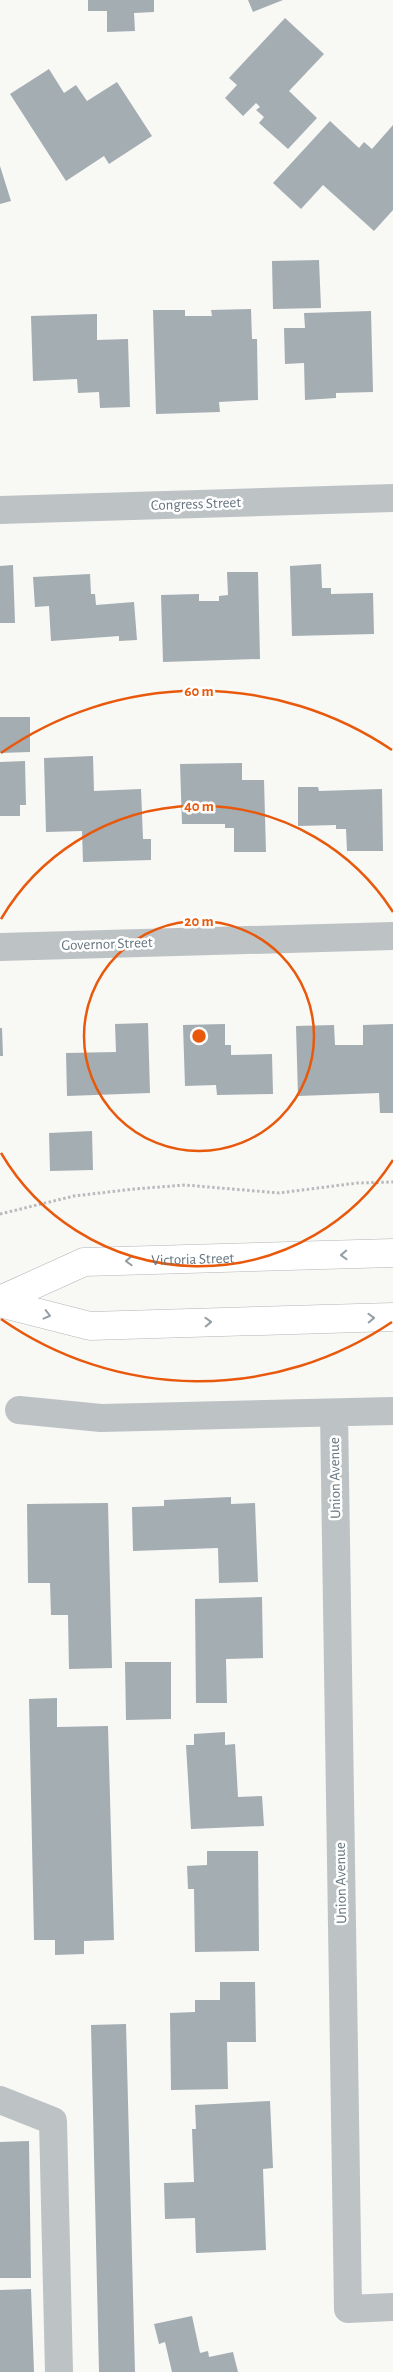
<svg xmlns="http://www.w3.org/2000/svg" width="393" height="2372" font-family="'Alegreya Sans',sans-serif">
	<rect width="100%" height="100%" fill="#f8f8f5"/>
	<path fill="#a4adb2" d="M88,0H154V12L134,13L135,31L107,32V11H88Z
		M248,0H283L253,12Z
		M285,18L324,54L289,91L317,118L288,149L259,123L264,117L256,110L260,107L256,103L243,116L225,98L237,85L229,78Z
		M49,69L64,93L76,85L87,101L117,82L152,136L109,164L104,156L66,181L10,94Z
		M330,121L359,148L364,142L372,149L393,125V210L374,231L323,185L301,209L273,183Z
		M0,166L11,201L0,204Z
		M319,260L321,308L273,309L272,261Z
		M251,309L252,339H257L258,400L219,402L220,412L156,414L153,310H185V316H212L211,310Z
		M371,311L373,392L336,393V398L305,400L304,363L285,364L284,328H305L304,313Z
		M97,314V340L128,339L130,407L100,408L99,392L78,393L77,379L33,381L31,316Z
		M321,564L322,588H331V594L373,593L374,634L292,636L290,566Z
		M13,565L15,623H0V566Z
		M227,572H258L260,659L163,662L161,595L199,594V601H219V596L228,595Z
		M90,574L91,594H95L96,605L134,602L137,640L119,641V636L51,641L49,606L35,607L33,577Z
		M0,717H30V752L0,753Z
		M93,756L94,791L141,789L143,839H151V860L83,862L82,831L46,832L44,758Z
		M25,761L26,805H20V816H0V762Z
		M242,763V780H264L266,852H234V828H225V824H182L180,764Z
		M298,787H318L319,791L382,789L383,851H347L346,829H336V825L298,826Z
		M148,1023L150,1093L67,1096L66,1053L116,1052L115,1024Z
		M225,1024V1045H231V1055L272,1054L273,1094L217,1095L216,1085L185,1086L183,1025Z
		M393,1024V1113H380L379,1093L298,1096L296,1026L334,1025L335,1045H363V1025Z
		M0,1028H2L3,1056H0Z
		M92,1131L93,1170L50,1171L49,1133Z
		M231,1497V1504L255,1503L258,1582L219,1583L218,1548L133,1551L132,1507L164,1506V1500Z
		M108,1503L112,1668L69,1669L68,1615H51L50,1583H28L27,1504Z
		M262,1597L263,1658L226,1659L227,1703H196L195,1599Z
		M125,1662H171V1719L126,1720Z
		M57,1698V1727L108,1726L114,1940L84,1941V1954L55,1955V1940H34L29,1699Z
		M225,1732V1745L235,1744L238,1797L262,1796L264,1826L191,1829L186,1745H194V1734Z
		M207,1851H258L259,1951L195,1952L194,1889H188L187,1866L207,1865Z
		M220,1982H255L256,2042H227L228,2089L171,2090L170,2013L195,2012V2000H220Z
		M126,2024L135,2372H99L91,2025Z
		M270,2101L273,2168L263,2169L266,2250L196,2253L195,2218L165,2219L164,2183L194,2182L192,2129H196L195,2105Z
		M29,2141L31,2278H0V2142Z
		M31,2289L34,2372H0V2290Z
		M192,2316L200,2353L208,2351L209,2357L233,2352L238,2372H172L165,2342L159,2344L154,2324Z"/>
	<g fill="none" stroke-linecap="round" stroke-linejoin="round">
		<g stroke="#b1b6ba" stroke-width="29">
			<g id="major">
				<path id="s1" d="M0,1300L84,1262L393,1253"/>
				<path d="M0,1303L90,1326L393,1317"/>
			</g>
		</g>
		<path stroke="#b8bbbe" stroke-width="3" stroke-dasharray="2.5 2.5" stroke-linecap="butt" d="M0,1214L74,1196L134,1189L185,1185L279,1193L357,1183L393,1182"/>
		<path stroke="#bdc2c5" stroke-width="28" d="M0,510L393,498
			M0,947L393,936
			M19,1410L101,1418L393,1411
			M334,1413L348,2309L393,2307
			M0,2100L53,2121L59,2372"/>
		<use href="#major" stroke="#fff" stroke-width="28"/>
	</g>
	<defs><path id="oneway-chevron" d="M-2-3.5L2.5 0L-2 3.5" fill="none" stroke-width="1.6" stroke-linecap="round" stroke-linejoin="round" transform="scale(1.25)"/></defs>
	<g stroke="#939ea5">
		<use href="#oneway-chevron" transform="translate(344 1255) rotate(178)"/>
		<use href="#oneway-chevron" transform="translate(129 1261) rotate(178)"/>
		<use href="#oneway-chevron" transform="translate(47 1315) rotate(14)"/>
		<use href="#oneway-chevron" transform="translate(371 1318) rotate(-2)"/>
		<use href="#oneway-chevron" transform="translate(208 1322) rotate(-2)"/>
	</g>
	<g fill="none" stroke="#e8590c" stroke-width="2.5">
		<circle cx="199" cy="1036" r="115"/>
		<path d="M393 1160A230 230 0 0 1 1 1153M1 919A230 230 0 0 1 393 912"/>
		<path d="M392 1322A345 345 0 0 1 1 1319M1 753A345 345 0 0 1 392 750"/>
	</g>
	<g text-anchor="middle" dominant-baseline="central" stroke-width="5" stroke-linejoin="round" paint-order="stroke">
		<g font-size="15" fill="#65747e" stroke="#fff">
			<text transform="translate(196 504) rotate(-2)">Congress Street</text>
			<text transform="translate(107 944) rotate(-2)">Governor Street</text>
			<text stroke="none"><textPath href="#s1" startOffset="201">Victoria Street</textPath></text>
			<text transform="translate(335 1478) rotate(-91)">Union Avenue</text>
			<text transform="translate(341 1883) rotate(-91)">Union Avenue</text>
		</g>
	</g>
	<circle cx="199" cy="1036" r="8" fill="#e8590c" stroke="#fff" stroke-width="2.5"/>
	<g font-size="15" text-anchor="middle" font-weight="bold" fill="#e8590c" stroke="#fff" stroke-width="5" stroke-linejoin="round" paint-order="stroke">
		<text x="199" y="696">60 m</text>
		<text x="199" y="811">40 m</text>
		<text x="199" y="926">20 m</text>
	</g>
</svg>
